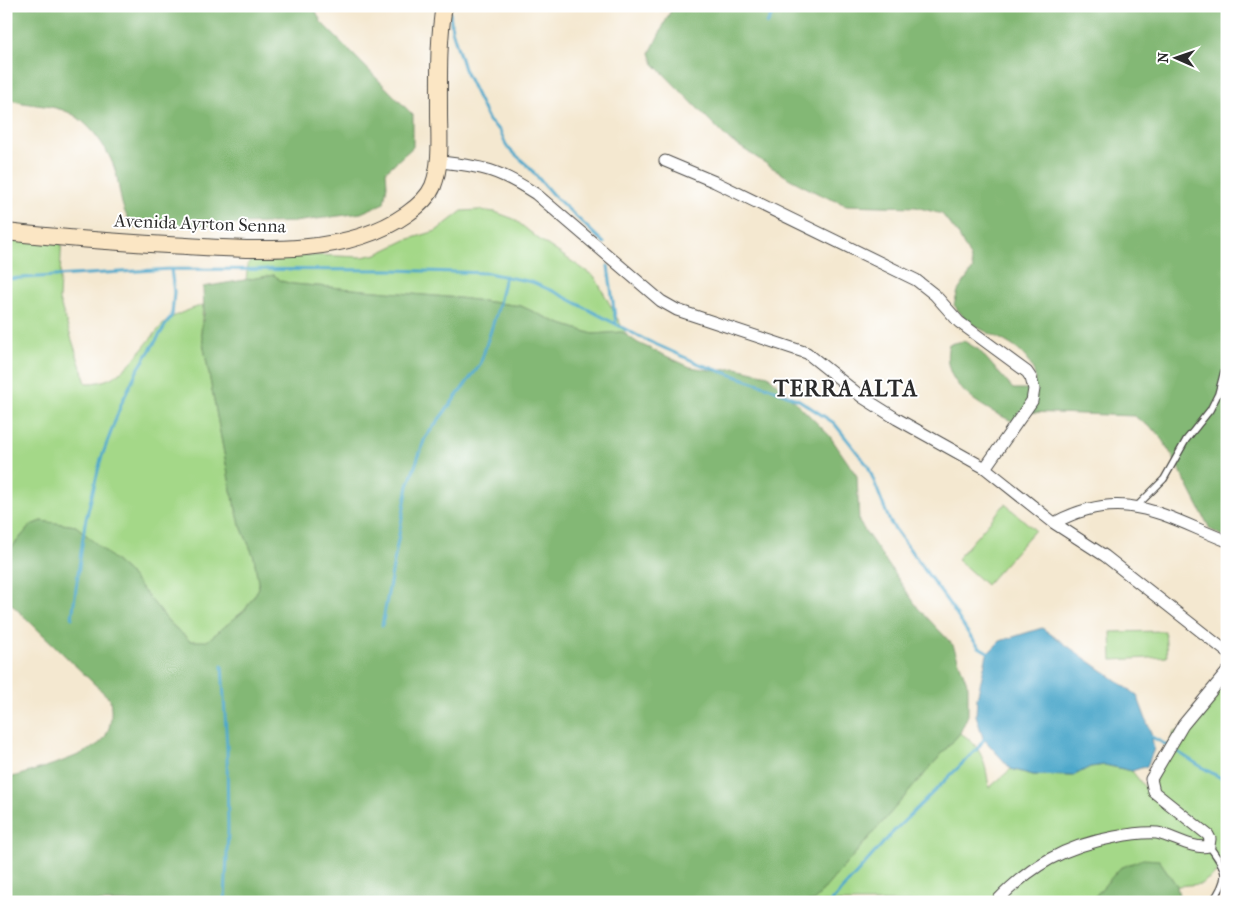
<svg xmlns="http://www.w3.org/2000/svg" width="1233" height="908" font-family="'IM FELL French Canon',serif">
	<rect width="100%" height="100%" fill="#fff"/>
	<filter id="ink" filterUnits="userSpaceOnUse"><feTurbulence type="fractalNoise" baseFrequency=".02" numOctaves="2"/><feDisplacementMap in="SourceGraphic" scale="10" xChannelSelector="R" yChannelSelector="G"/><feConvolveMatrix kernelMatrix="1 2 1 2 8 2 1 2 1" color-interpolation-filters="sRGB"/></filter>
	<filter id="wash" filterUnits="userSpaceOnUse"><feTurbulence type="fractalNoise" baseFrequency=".0096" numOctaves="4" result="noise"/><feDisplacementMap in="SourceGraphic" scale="20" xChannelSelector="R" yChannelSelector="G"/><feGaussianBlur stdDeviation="1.12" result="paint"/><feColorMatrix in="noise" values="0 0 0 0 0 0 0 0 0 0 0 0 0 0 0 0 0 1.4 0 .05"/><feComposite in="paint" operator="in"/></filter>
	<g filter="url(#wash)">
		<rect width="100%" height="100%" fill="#f4e8d0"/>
		<path fill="#a4d888" stroke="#68825a" d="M479,210L495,212L514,219L540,240L595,277L627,336L622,332L593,334L558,323L521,306L459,298L293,284L281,281L274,275L246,280L248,263L261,253L362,257L377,254L406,240L436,231L462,211Z
			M6,229L62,232L59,300L86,383C127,385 142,342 168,320C178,313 192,309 203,305L201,332L231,490L240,524L254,557L259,588L245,610L206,642L190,641L170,623L129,573L76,526L41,521L31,525L6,554Z
			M1005,504L1035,530L986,585L957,559Z
			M1165,631L1167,657L1112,660L1111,632Z
			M1227,670V872L1222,869L1201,884L1177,886L1159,860L1120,868L1090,902H813L960,733C982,745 986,765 989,788L1011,769L1033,775L1073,776L1090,767L1105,765L1132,771L1150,794L1174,732C1179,731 1185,730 1190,728C1207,720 1216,685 1227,670Z"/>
		<path fill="#83b874" stroke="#577250" d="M6,6H317L316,11L321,22L413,115V147L386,171L387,185L384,203L361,213L294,222L134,228C121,210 121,198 117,177C112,154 92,124 70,113C50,103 26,107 6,98Z
			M673,6H1227V539L1210,529L1173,457L1157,432L1134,416L1029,412L1018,424C986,409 938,387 949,344L964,341L979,350L1013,389H1027L1036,380C1029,344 996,340 969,322C963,318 959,311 954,305L958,291L973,269L970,257L958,234L942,214L916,207L846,205L819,194L790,179L728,139L654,64L650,53Z
			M274,275L281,281L293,284L459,298L521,306L558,323L593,334L622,332L638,343L690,367L716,371L736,368L768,375L829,435L857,476L859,522L918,608L953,645L968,686V715L960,733L813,902H6V779C28,772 95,755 105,737C112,725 112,712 110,699L6,599V554L31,525L41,521L76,526L129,573L170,623L190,641H207L245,610L259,588L254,557L240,524L231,490L201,332L204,313L203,287Z
			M1143,859L1159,860L1177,886L1180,902H1090L1120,868Z"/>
		<path fill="#4da8cb" stroke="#3c6a7b" d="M1042,628L1137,695L1151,733L1154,749L1147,766L1132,771L1105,765L1090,767L1073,776L1033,775L1011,769L983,738L976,715L977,698L987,654L1000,641Z"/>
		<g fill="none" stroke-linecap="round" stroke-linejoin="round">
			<path stroke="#4da8cb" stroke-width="3" d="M1222,10L1223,6
				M450,13L452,30L464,69L489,121L500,131L507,147L527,165L552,194L604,243
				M767,24L777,6
				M608,266L616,324
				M6,279L171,269L391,270L488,273L532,282L557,293L644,339L702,365L771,388L799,400L834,423L868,466L890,522L950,605L970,636L979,647L991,654
				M72,618L85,523L101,459L122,402L137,371L172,315L174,292L171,269
				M382,626L408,486L425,438L480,365L498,308L505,276
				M222,665L227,747L228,831L225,902
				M1150,736C1176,749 1200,768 1227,781
				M831,902L894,831L978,748L986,736"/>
		</g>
	</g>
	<g filter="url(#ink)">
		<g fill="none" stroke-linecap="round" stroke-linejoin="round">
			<g stroke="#494744" stroke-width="8">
				<path id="lane" d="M1137,506L1164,479L1186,440L1210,410L1218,394L1227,360
					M1209,846C1227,870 1230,877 1212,902"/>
			</g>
			<g stroke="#494744" stroke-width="13">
				<path id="street" d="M665,161L715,182L916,280L935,295L959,322L1027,372L1031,378L1034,389L1032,401L985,468
					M439,162C483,166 499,170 536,194L661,301L677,310L807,353L862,397L897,419L985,468L1054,523L1105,556L1227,652
					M1054,523C1123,486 1161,515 1227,541
					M996,902C1031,865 1065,846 1115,837C1130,834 1143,832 1157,833C1173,836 1193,850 1209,846L1210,839L1208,835L1154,792L1151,779L1183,725L1227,672"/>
			</g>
			<g stroke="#494744" stroke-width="18">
				<path id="secondary" d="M6,232C60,238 114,242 168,245C244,249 342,260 407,214C417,207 428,198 433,186C442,163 439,137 439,112C439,77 438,41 444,6"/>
			</g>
			<use href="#lane" stroke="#fff" stroke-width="5.5"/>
			<use href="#street" stroke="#fff" stroke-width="11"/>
			<use href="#secondary" stroke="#fbe6c4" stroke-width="16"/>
		</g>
	</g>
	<g text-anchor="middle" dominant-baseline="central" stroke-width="4" stroke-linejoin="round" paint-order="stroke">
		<g font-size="18" fill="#2b2b2b" stroke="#fff">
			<text transform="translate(200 224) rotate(2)">Avenida Ayrton Senna</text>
		</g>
		<g font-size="22" font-weight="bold" letter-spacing="1" fill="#2b2b2b" stroke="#fff">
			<text x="846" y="389">TERRA ALTA</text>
		</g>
	</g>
	<rect width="1233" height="908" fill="none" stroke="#fff" stroke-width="25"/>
	<g transform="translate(1176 58) rotate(272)" stroke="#ffffff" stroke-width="4" paint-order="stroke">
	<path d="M0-4L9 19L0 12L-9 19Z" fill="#2b2b2b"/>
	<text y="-8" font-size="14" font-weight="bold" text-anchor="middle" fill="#2b2b2b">N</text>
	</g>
</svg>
